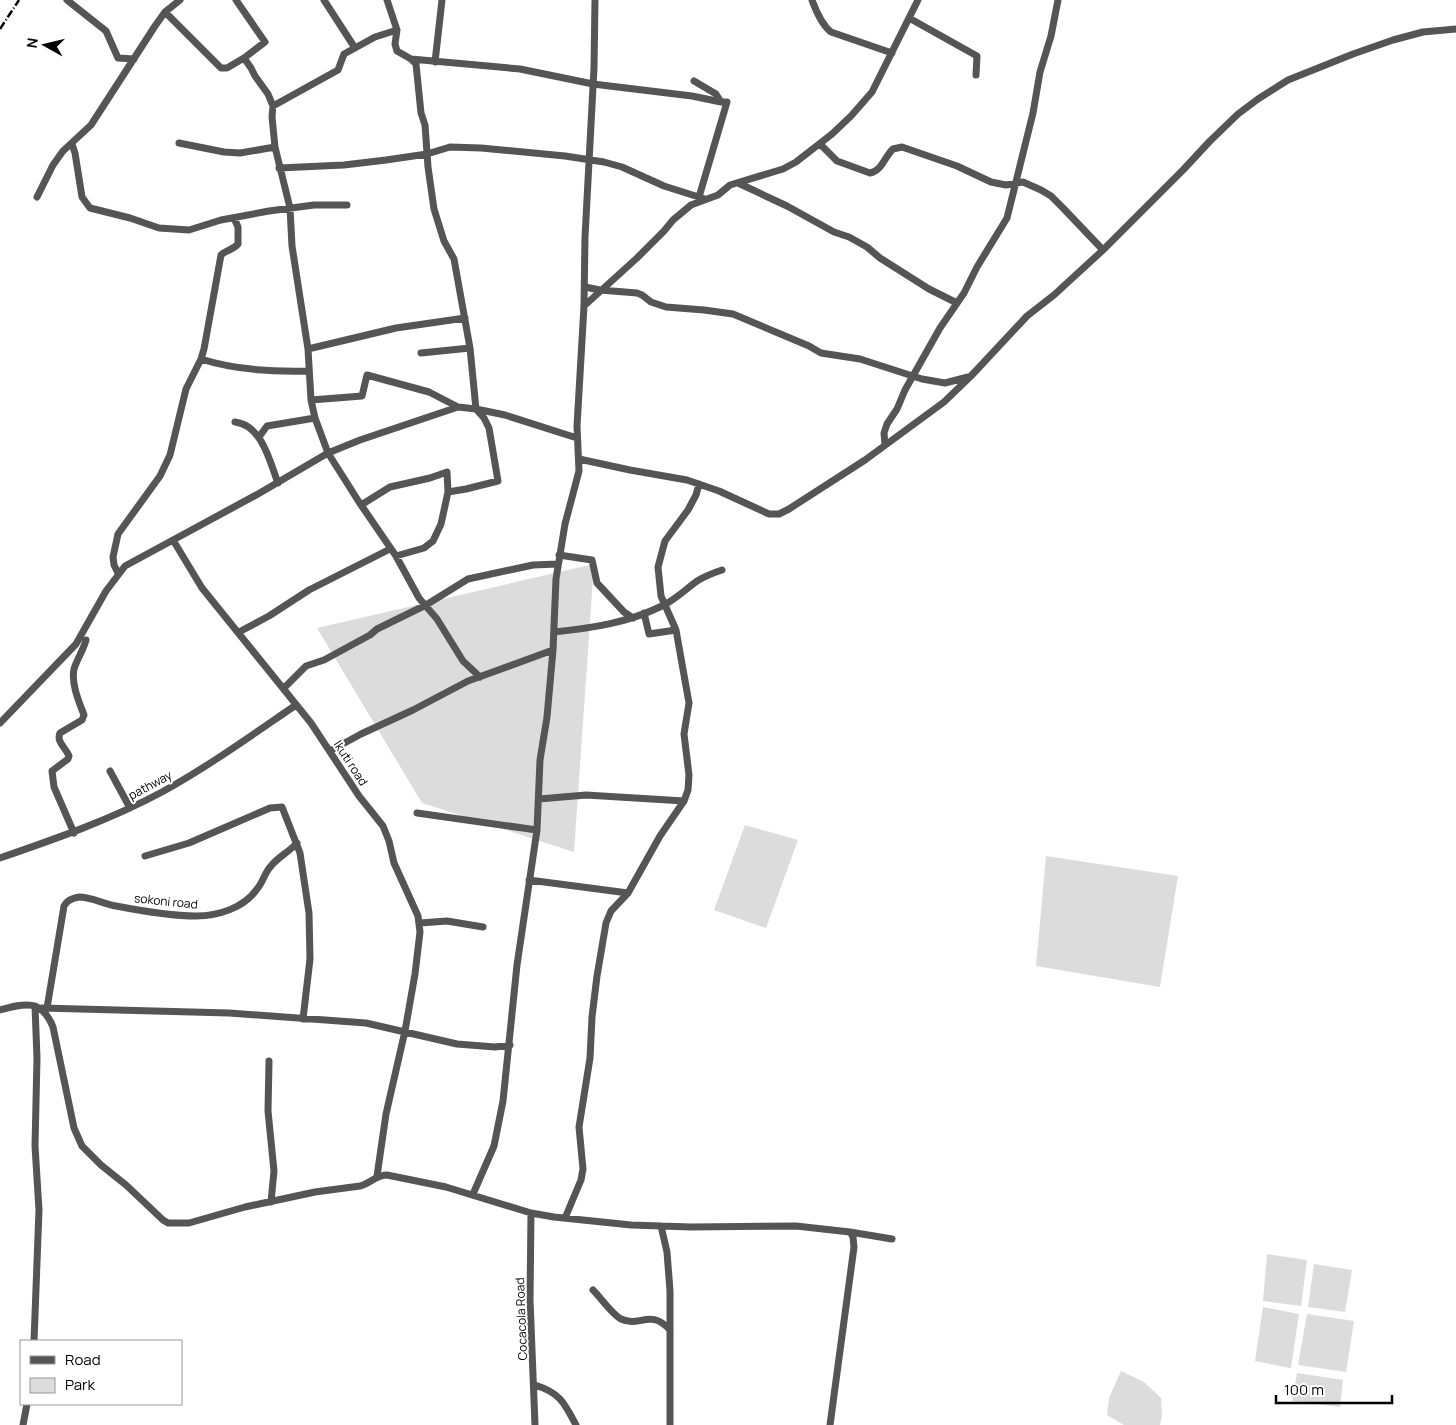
<svg xmlns="http://www.w3.org/2000/svg" width="1456" height="1425" font-family="Manrope,sans-serif">
	<rect width="100%" height="100%" fill="#fff"/>
	<path fill="#dcdcdc" d="M594,564L574,852L422,803L317,628Z
		M745,825L798,840L766,928L714,910Z
		M1046,856L1178,876L1160,987L1036,966Z
		M1267,1254L1307,1260L1301,1306L1263,1301Z
		M1314,1264L1352,1270L1345,1312L1308,1307Z
		M1263,1307L1299,1314L1291,1368L1255,1361Z
		M1307,1314L1354,1321L1346,1372L1298,1365Z
		M1121,1371L1144,1382L1161,1398L1162,1416L1160,1425H1124L1107,1415L1109,1398Z
		M1297,1373L1343,1380L1340,1407L1292,1401Z"/>
	<g fill="none" stroke-linecap="round" stroke-linejoin="round">
		<path stroke="#555" stroke-width="7" d="M67,0L106,31L118,58L134,59
			M236,0L265,42L244,58L251,68L255,76L268,94L273,106L272,117L275,147L290,208L292,246L308,349L311,400L315,418L328,453L359,502L396,556L419,598L437,619L463,661L480,677
			M324,0L355,48
			M387,0L397,30L395,44L397,51L411,59L416,64L421,113L425,125L428,167L434,209L444,241L454,259L470,348L476,409L484,418L489,428L498,481L466,489L448,492
			M812,0C816,11 822,25 831,32L892,53
			M165,12L221,68H227L244,58
			M909,18L977,56L976,75
			M411,59L520,69L593,84L692,96L721,102
			M435,62L442,0
			M694,81L716,94L721,102H727L699,197
			M273,106L338,70L344,54L375,37L397,30
			M179,143L224,152L240,153L275,147
			M72,144L75,153L82,197L90,208L130,218L159,228L189,230L221,220L269,211L314,205H347
			M821,145L837,161L870,173C882,171 885,156 893,149L902,147L957,166L991,182L1006,185L1023,182L1041,190L1051,196L1064,209L1103,250
			M279,168L344,165L386,160L427,154L450,147L481,148L565,156L604,162L622,167L664,186L705,199
			M738,183L787,206L834,232L849,237L867,247L880,258L929,289L957,303
			M37,197L53,165L63,151L91,125L155,26L165,12L180,0
			M585,287L600,290L637,293L642,295L651,302L666,307L704,310L733,314L809,346L821,353L860,359L922,379L945,383L968,377
			M584,306L637,258L664,231L673,220L691,205L718,195L730,185L783,169L796,162L832,134L851,116L872,92L918,0
			M308,349L396,328L465,318
			M421,353L470,348
			M201,359C235,370 273,372 309,371
			M311,400L362,396L367,375L429,392L458,407
			M235,422C262,425 270,462 278,483
			M259,437L267,426L315,418
			M885,445L884,433L887,424L897,409L905,390L940,328L964,293L977,267L1007,218L1033,113L1040,72L1051,36L1058,0
			M579,459L630,470L687,480L719,491L769,514H779L789,509L865,460L944,402L971,376L1027,316L1054,295L1103,250L1183,170L1210,141L1238,114L1258,99L1288,80L1353,54L1393,40L1423,32L1456,29
			M361,505L390,487L430,478L447,472L448,492L441,524L433,541L424,548L396,556
			M173,540L202,588L311,723L359,796L383,826L389,841L394,863L418,916L420,932L415,974L405,1031L386,1114L377,1176
			M559,555L592,560L597,583L624,612L633,618
			M118,573L114,565L113,557L118,534L160,476L170,455L186,389L201,359L204,349L221,255C226,250 233,250 238,244V227L234,218
			M644,613L649,634L676,630
			M239,632L269,616L309,590L390,549
			M554,632C592,628 627,623 662,606C675,600 686,589 697,581C705,576 713,573 722,570
			M284,688L306,666L324,660L370,635L377,629L426,605L468,579L533,565L558,564
			M0,723L76,644L106,591L125,566L258,494L328,453L360,440L458,407L476,409L505,415L577,438
			M330,751L361,734L413,710L468,681L553,650
			M110,771L130,808
			M539,799L586,795L684,801
			M417,813L537,830
			M74,833L54,787L52,771L68,759L69,756C66,748 56,742 60,733L82,720L84,715C79,702 71,684 74,669C77,659 83,651 86,640
			M145,856L189,843L270,808L282,807L300,853L309,913L310,959L303,1019
			M0,858C55,839 110,820 162,792C209,766 252,735 296,705
			M529,880L628,893
			M420,923L447,921L483,927
			M42,1008L229,1013L366,1023L457,1044L495,1047L510,1045
			M47,1008L64,906C67,900 72,898 79,897C91,897 104,904 116,906C142,911 170,916 196,916C218,916 244,908 257,889C263,882 265,872 271,866C278,857 289,852 297,843
			M0,1010C25,1003 42,999 53,1027L74,1128L82,1146L101,1165L126,1185L163,1220L168,1223H189L245,1207L315,1192L360,1186C371,1183 376,1175 387,1175L446,1187L531,1213L554,1217L631,1225L691,1227L796,1226L850,1232L853,1237L854,1247L830,1425
			M269,1061L268,1111L274,1171L271,1202
			M473,1194L494,1146L503,1101L517,965L537,830L540,760L547,717L553,650L556,579L565,524L579,471L577,426L584,306L585,237L594,68L595,0
			M531,1213L530,1300L535,1425
			M565,1218L581,1180L583,1169L579,1127L590,1058L592,1017L597,976L606,923L611,911L628,893L660,836L684,801L688,790L689,775L684,734L689,703L676,630L661,596L658,567L665,541L688,510L696,495L699,484
			M661,1226L667,1252L670,1291V1425
			M850,1232L892,1239
			M593,1290C601,1298 612,1314 621,1319C640,1328 650,1308 670,1330
			M34,1341L39,1210L35,1146L37,1058L35,1006
			M535,1385C560,1393 564,1402 576,1425
			M23,1425L27,1404"/>
		<path stroke="#000" stroke-width="2.5" stroke-dasharray="8 2.5 1 2.5" stroke-linecap="butt" d="M0,29L19,0"/>
	</g>
	<g text-anchor="middle" dominant-baseline="central" stroke-width="4" stroke-linejoin="round" paint-order="stroke">
		<g font-size="12" fill="#000" stroke="#fff">
			<text transform="translate(351 763) rotate(57)">Ikuti road</text>
			<text transform="translate(150 785) rotate(-28)">pathway</text>
			<text transform="translate(166 901) rotate(6)">sokoni road</text>
			<text transform="translate(521 1319) rotate(-92)">Cocacola Road</text>
		</g>
	</g>
	<rect x="20" y="1340" width="162" height="65" fill="#ffffff" stroke="#999999"/>
	<rect x="30" y="1356" width="25" height="8" fill="#555555" stroke="#999999"/>
	<text x="65" y="1365" font-size="15" fill="#000000">Road</text>
	<rect x="30" y="1378" width="25" height="15" fill="#dcdcdc" stroke="#999999"/>
	<text x="65" y="1390" font-size="15" fill="#000000">Park</text>
	<g transform="translate(45 45) rotate(278)" stroke="#ffffff" stroke-width="4" paint-order="stroke">
	<path d="M0-4L9 19L0 12L-9 19Z" fill="#000000"/>
	<text y="-8" font-size="14" font-weight="bold" text-anchor="middle" fill="#000000">N</text>
	</g>
	<path d="M1276 1395v8h116v-8" fill="none" stroke="#000000" stroke-width="2.5"/>
	<text x="1284" y="1395" font-size="15" fill="#000000" stroke="#ffffff" stroke-width="4" paint-order="stroke">100 m</text>
</svg>
